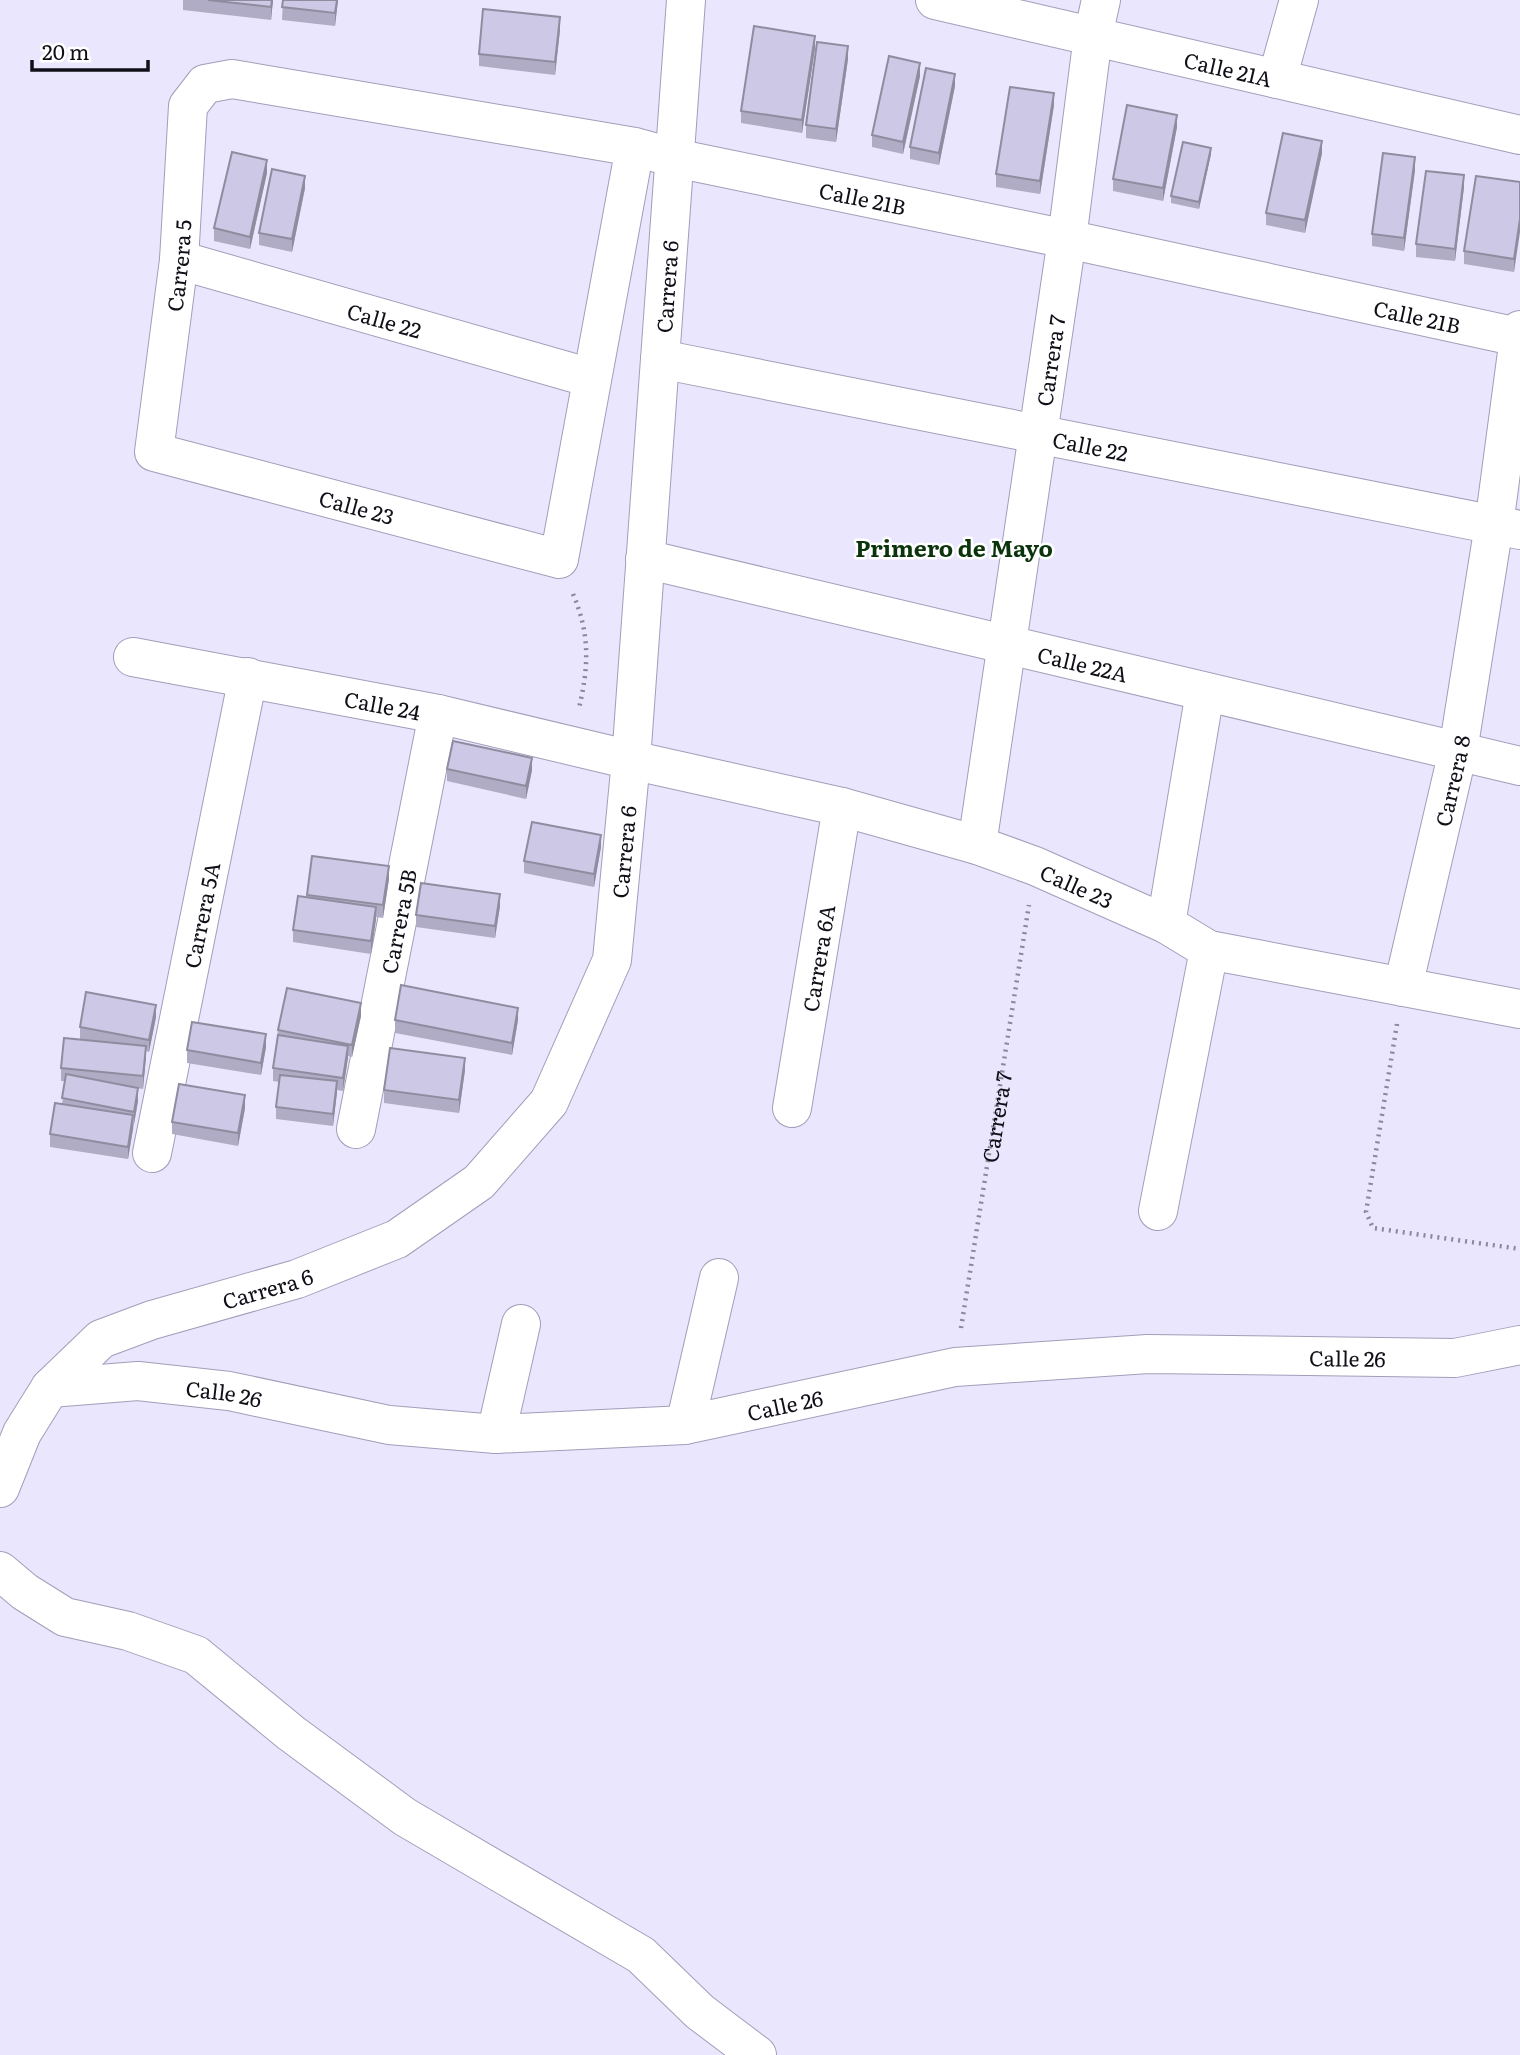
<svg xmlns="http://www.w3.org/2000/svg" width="1520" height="2055" font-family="Literata,serif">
	<rect width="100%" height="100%" fill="#e9e6fd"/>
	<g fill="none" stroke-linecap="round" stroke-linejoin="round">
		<g stroke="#a29eb9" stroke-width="40">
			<g id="street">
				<path id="s2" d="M935,0L1520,135"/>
				<path d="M1277,79L1299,0"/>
				<path id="s3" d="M635,147L559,559L154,452L179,260L188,106L205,84L232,79L635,147L675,158L1067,239L1518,337"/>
				<path id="s4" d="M179,260L591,378"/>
				<path id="s5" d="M660,359L1520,530"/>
				<path id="s6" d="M645,559L1520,766"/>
				<path id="s7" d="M133,657L438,714L631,760L842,807L977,845L1035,866L1166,924L1209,950L1520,1009"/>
				<path id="s8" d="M977,845L1067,239L1093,36L1101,0"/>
				<path d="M1166,924L1205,692"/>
				<path id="s9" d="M1403,987L1458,751L1494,525L1520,330"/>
				<path id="s10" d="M792,1108L842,807"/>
				<path id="s11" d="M356,1129L438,714"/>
				<path id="s12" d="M152,1153L248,677"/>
				<path d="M1158,1211L1209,950"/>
				<path id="s13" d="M50,1388L138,1381L229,1391L389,1425L496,1434L685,1425L955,1367L1148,1354L1455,1358L1520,1345"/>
				<path d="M685,1425L719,1278"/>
				<path d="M496,1434L521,1324"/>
				<path id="s14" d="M0,1488L22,1433L50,1388L101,1339L152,1320L297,1279L397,1239L479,1182L549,1102L612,960L631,760L686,0"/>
				<path d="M0,1571L25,1592L65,1617L128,1631L196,1655L291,1733L405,1817L641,1955L700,2012L757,2055"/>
			</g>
		</g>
		<g stroke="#8a8899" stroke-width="4.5" stroke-dasharray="2 5" stroke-linecap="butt">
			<path d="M573,594C590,634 589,666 579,708"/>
			<path d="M1397,1024L1366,1212L1373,1228L1520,1249"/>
			<path id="s1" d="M961,1328L1029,905"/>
		</g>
		<use href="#street" stroke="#fff" stroke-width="38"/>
	</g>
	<path fill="#b0acc5" d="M183,0H273L271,20L183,10Z
		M283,0H338L335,26L282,20Z
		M560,30L555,75L479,66V54Z
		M815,48L802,133L741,123V111Z
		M848,59L836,142L806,138V125Z
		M920,76L903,154L872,147V135Z
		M955,86L939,165L910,159V147Z
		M1054,105L1040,194L996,187V174Z
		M1177,127L1163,201L1113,191V179Z
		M1322,153L1305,233L1266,225V213Z
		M1211,154L1199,209L1171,203V196Z
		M1415,170L1404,251L1372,246V234Z
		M267,173L250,249L214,241V228Z
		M1520,182L1514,272L1464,264V251Z
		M1464,187L1455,261L1416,257V244Z
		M305,188L292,252L259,245V233Z
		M447,769L532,770L526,799L447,781Z
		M601,847L594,887L524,873V861Z
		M389,879L383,918L376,917L371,954L293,942V930L307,895Z
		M500,906L495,938L416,927V915Z
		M361,1016L352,1057L348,1056L343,1091L337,1090L333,1126L276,1119V1107L279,1082L273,1081V1068L278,1030Z
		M156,1017L149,1052L146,1051L143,1089L136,1088L138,1101L128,1159L50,1147V1134L62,1104L65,1081H61V1068L80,1039V1027Z
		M395,1020H518L512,1055L395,1033Z
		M266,1047L261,1075L187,1063V1050Z
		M465,1070L459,1113L384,1103V1090Z
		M245,1108L238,1146L172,1134V1122Z"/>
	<path fill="#908ca0" d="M272,0H273L271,20V7Z
		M337,0H338L335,26V13Z
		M560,17V30L555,75V62Z
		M815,36V48L802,133V120Z
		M848,46V59L836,142V129Z
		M920,63V76L903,154V142Z
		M955,74V86L939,165V153Z
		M1054,93V105L1040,194V181Z
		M1177,115V127L1163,201V188Z
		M1322,141V153L1305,233V220Z
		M1211,148V154L1199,209V202Z
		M1415,157V170L1404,251V238Z
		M267,160V173L250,249V237Z
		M1464,175V187L1455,261V249Z
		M305,176V188L292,252V239Z
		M1520,219V232L1514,272V259Z
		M532,758V770L526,799V786Z
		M601,835V847L594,887V874Z
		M389,866V879L383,918V905Z
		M500,894V906L495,938V926Z
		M376,907V920L371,954V941Z
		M361,1003V1016L352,1057V1045Z
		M156,1005V1017L149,1052V1040Z
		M518,1008V1020L512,1055V1043Z
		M266,1034V1047L261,1075V1063Z
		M146,1046V1058L143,1089V1076Z
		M348,1046V1058L343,1091V1078Z
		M465,1058V1070L459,1113V1100Z
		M337,1081V1093L333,1126V1114Z
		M138,1088V1101L134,1124V1112Z
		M245,1095V1108L238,1146V1133Z
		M133,1115V1128L128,1159V1147Z"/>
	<path fill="#cdc8e5" stroke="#908ca0" stroke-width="2" d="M208,0H272L271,7Z
		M283,0H337L335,13L282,7Z
		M483,9L560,17L555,62L479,54Z
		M754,26L815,36L802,120L741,111Z
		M817,42L848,46L836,129L806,125Z
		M889,56L920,63L903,142L872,135Z
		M926,68L955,74L939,153L910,147Z
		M1010,87L1054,93L1040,181L996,174Z
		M1127,105L1177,115L1163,188L1113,179Z
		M1283,133L1322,141L1305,220L1266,213Z
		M1183,142L1211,148L1199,202L1171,196Z
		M232,152L267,160L250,237L214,228Z
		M1383,153L1415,157L1404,238L1372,234Z
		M272,169L305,176L292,239L259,233Z
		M1426,171L1464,175L1455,249L1416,244Z
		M1476,176L1520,182V219L1514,259L1464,251Z
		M453,741L532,758L526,786L447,769Z
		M532,822L601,835L594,874L524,861Z
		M312,856L389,866L383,905L307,895Z
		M421,883L500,894L495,926L416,915Z
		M298,896L376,907L371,941L293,930Z
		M401,985L518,1008L512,1043L395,1020Z
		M287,988L361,1003L352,1045L278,1030Z
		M86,992L156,1005L149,1040L80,1027Z
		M192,1022L266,1034L261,1063L187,1050Z
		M278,1035L348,1046L343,1078L273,1068Z
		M64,1038L146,1046L143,1076L61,1068Z
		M390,1048L465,1058L459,1100L384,1090Z
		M66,1074L138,1088L134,1112L62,1098Z
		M280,1075L337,1081L333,1114L276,1107Z
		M179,1084L245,1095L238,1133L172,1122Z
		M55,1103L133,1115L128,1147L50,1134Z"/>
	<g text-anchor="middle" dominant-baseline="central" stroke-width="5" stroke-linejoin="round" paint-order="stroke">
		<g font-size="21" fill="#100f18" stroke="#fff">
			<text stroke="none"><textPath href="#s2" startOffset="301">Calle 21A</textPath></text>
			<text stroke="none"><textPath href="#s3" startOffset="1883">Calle 21B</textPath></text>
			<text stroke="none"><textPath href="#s3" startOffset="1026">Carrera 5</textPath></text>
			<text stroke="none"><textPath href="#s14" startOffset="1533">Carrera 6</textPath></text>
			<text stroke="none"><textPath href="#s3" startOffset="2450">Calle 21B</textPath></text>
			<text stroke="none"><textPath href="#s4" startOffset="214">Calle 22</textPath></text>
			<text stroke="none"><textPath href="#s8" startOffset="490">Carrera 7</textPath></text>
			<text stroke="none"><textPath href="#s5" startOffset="439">Calle 22</textPath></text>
			<text transform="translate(357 506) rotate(15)">Calle 23</text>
			<text stroke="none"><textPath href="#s6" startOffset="450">Calle 22A</textPath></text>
			<text stroke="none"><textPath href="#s7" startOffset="254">Calle 24</textPath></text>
			<text stroke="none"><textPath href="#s9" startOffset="212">Carrera 8</textPath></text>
			<text stroke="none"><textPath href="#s14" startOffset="966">Carrera 6</textPath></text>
			<text stroke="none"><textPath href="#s7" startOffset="973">Calle 23</textPath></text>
			<text stroke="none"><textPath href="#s12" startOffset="243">Carrera 5A</textPath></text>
			<text stroke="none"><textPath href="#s11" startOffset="212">Carrera 5B</textPath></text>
			<text stroke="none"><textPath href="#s10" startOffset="152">Carrera 6A</textPath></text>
			<text stroke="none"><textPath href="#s1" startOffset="214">Carrera 7</textPath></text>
			<text stroke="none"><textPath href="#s14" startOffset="357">Carrera 6</textPath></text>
			<text stroke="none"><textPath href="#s13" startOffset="1309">Calle 26</textPath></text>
			<text stroke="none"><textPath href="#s13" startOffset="175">Calle 26</textPath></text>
			<text stroke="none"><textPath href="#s13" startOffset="742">Calle 26</textPath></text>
		</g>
		<g font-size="23" font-weight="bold" fill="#0c340c" stroke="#fff">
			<text x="954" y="547">Primero de Mayo</text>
		</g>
	</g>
	<path d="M32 60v10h116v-10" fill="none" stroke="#100f18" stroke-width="3.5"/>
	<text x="42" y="60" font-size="21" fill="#100f18" stroke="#ffffff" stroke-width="5" paint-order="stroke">20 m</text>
</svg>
